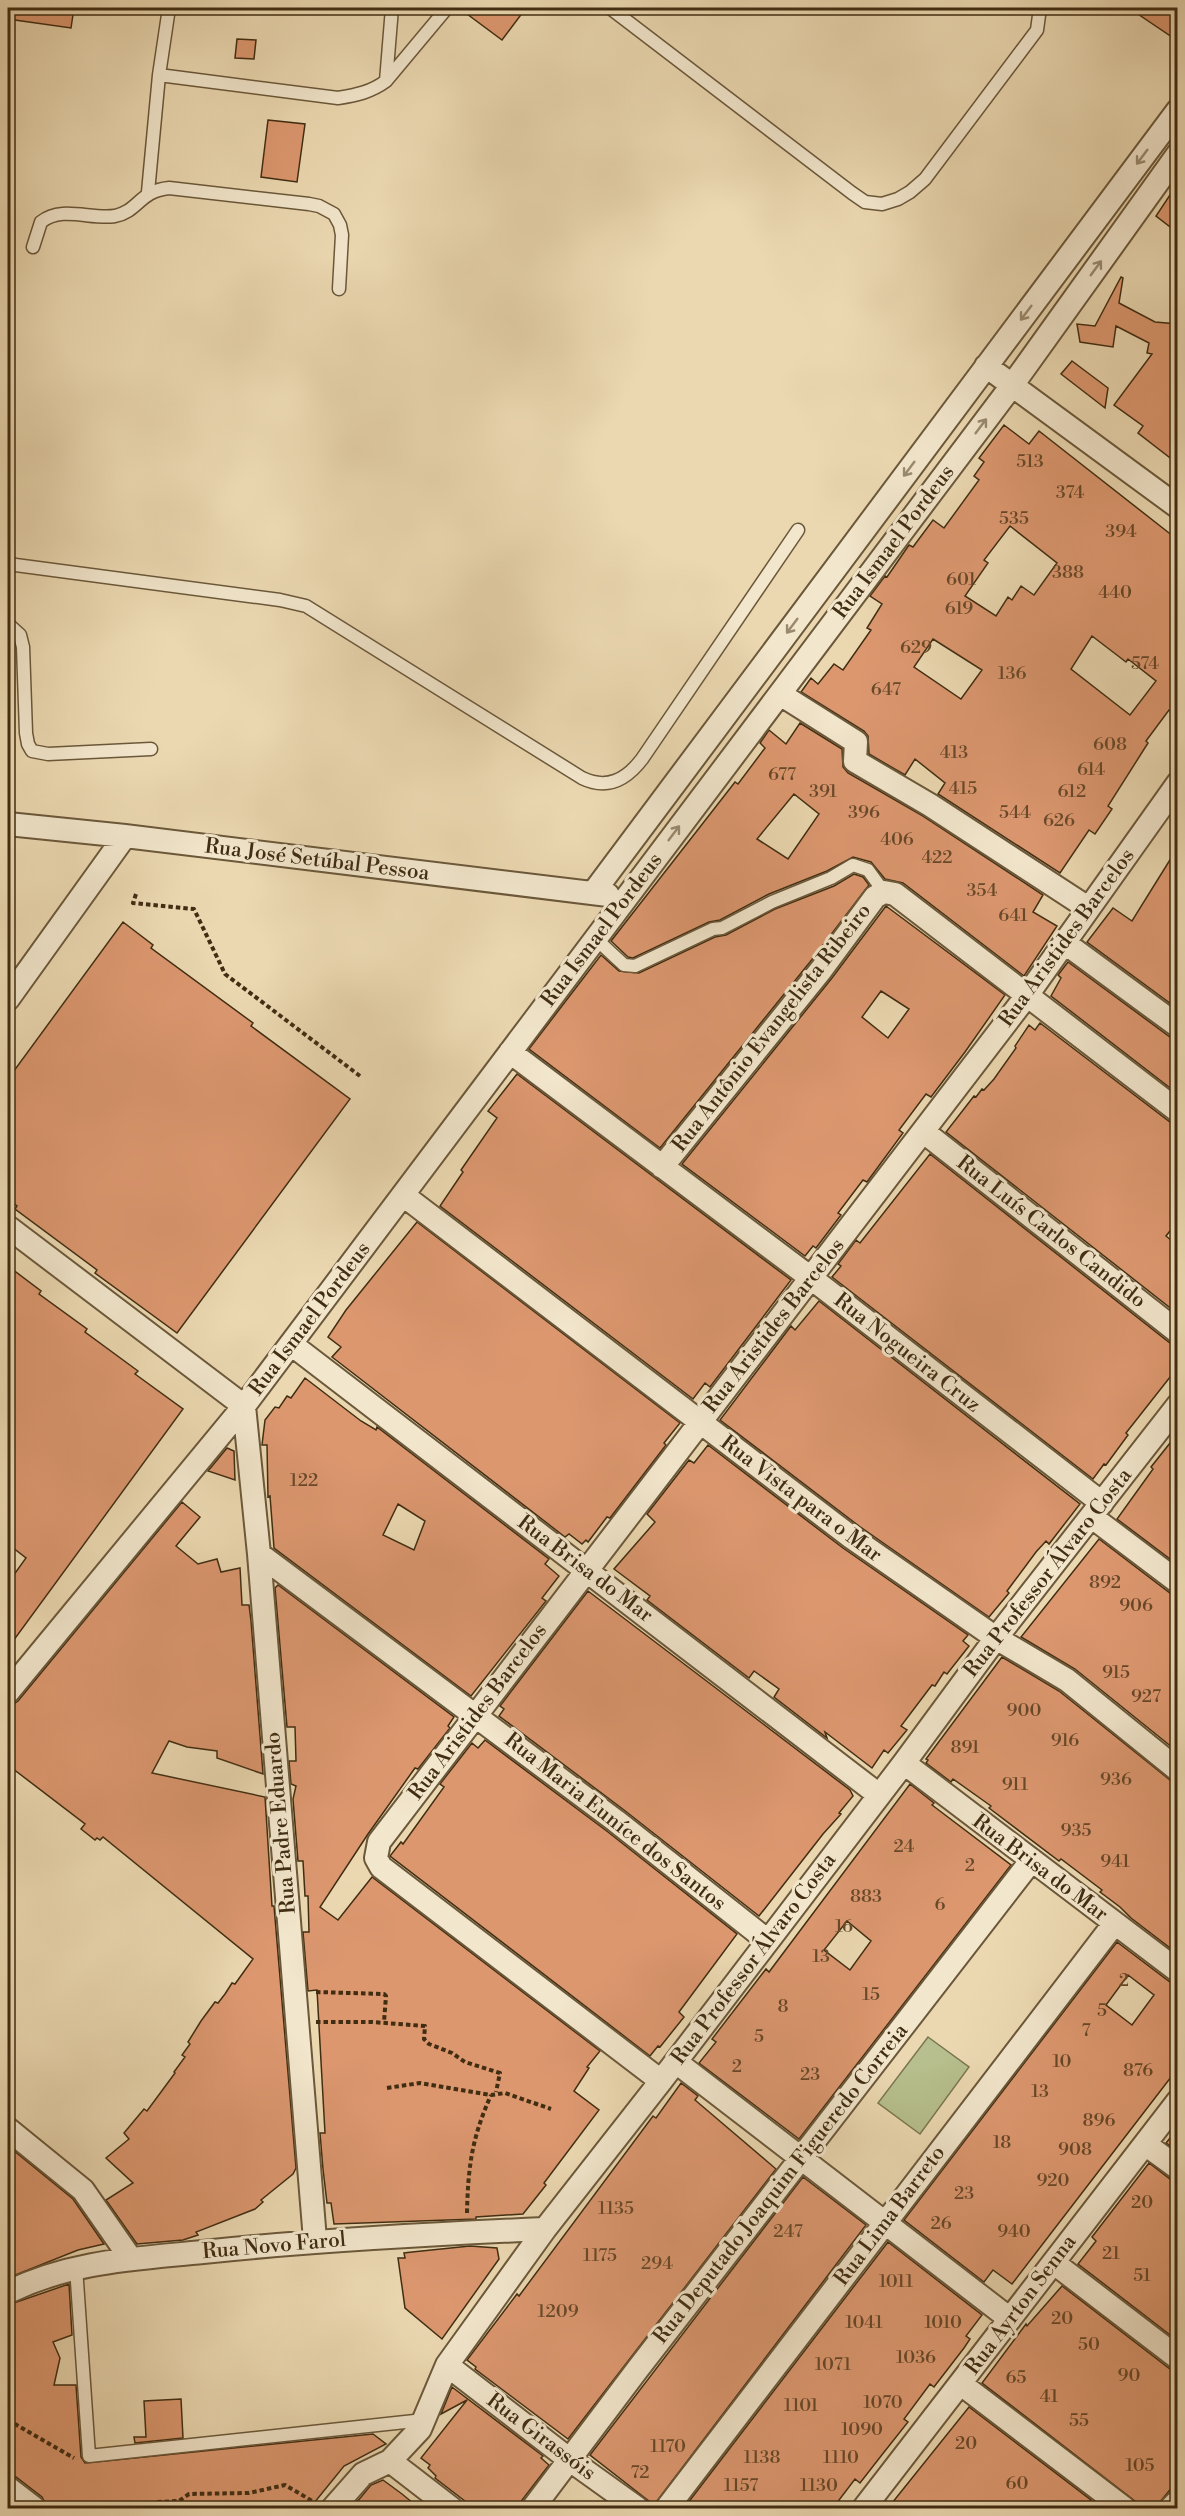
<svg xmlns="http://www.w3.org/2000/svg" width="1185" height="2516" font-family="'Libre Bodoni',serif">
	<rect width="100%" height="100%" fill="#ebd8b1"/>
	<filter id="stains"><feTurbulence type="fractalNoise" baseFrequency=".00333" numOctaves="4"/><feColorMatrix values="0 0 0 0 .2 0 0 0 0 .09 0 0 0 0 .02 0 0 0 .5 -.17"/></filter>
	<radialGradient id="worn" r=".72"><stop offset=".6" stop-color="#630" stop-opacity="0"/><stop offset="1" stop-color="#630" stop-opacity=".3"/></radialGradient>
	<path fill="#b6bf8d" stroke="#7b7650" stroke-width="1.5" d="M928,2037L969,2067L920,2134L878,2103Z"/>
	<path fill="#dc976f" stroke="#402d12" stroke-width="1.5" fill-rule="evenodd" d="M8,8H74L71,28L8,19Z
		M459,8H526L502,40Z
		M1129,8H1178V41Z
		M237,39L256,40L254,59L235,58Z
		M268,120L305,124L297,182L261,177Z
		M1178,183V233L1156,216Z
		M1121,277L1123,278L1119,303L1155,322L1178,324V464L1138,433L1143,426L1114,405L1152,354L1147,353L1149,343L1116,326L1113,347L1080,342L1077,324L1095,326Z
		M1072,361L1108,388L1105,408L1061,374Z
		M1004,425L1029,444L1039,431L1178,540V716L1169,710L1146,741L1148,743L1108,806L1112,809L1095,834L1089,830L1060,873L938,794L945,783L915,759L905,775L869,754L868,736L864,731L801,692L811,678L818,684L834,664L843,670L871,630L867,628L882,604L870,596L885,576L887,577L909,545L913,547L933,520L944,528L979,480L974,476L984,462L979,458ZM1010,526L1057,563L1034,595L1021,586L1012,600L1008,597L996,616L965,596L988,563L984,560ZM1092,636L1126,662L1128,659L1156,681L1130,715L1071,669ZM933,639L982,670L961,699L914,667Z
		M800,723L842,749L843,767L848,773L923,816L1043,895L1033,912L1057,926L1024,976L903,883L885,879L871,862L853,857L827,871L769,894L720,920L709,922L633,958L628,957L611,941L714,809L735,782L738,784L765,748L760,743L769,730L786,744ZM794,794L819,814L788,859L757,839Z
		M1178,847V1009L1087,942L1113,908L1132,921Z
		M854,874L863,877L869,885L810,962L660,1148L529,1049L601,955L619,971L639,973L715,937L726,935L775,909L834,886Z
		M886,906L1005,995L965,1052L931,1097L926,1094L899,1130L903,1133L867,1182L863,1180L838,1213L841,1215L816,1248L813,1246L805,1256L682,1164L832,978ZM881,991L909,1009L888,1038L862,1017Z
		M123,922L153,945L151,948L253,1023L251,1026L350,1099L177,1333L95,1273L97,1270L15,1209L17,1206L8,1199V1079Z
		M1068,962L1170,1037L1178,1039V1094L1051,996L1061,978L1058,975Z
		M1040,1023L1170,1122L1178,1124V1221L1166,1236L1178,1246V1314L946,1132L974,1096L976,1097L982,1089L984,1090L994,1079L1016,1048L1015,1046L1029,1025L1035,1030Z
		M517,1074L791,1280L710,1387L705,1383L693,1399L440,1206L463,1172L461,1170L497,1118L488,1111Z
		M930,1154L1170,1343L1178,1345V1367L1126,1433L1128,1435L1106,1465L1104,1464L1093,1479L832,1277L841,1266L838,1264L856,1240L860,1243Z
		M417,1222L680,1423L664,1443L666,1445L610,1518L607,1517L588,1542L586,1540L582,1544L569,1534L565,1537L332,1357L341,1347L328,1337L346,1310Z
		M8,1266L41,1291L39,1294L87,1329L85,1332L138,1371L135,1374L183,1409L8,1648V1583L26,1558L8,1544Z
		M819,1301L1080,1504L1049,1544L1046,1541L1036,1552L1007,1591L1009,1593L989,1617L859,1526L720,1420L791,1326L795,1330Z
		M305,1378L361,1421L376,1430L377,1427L549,1559L545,1564L559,1576L542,1598L546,1601L471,1696L274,1548L270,1496L268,1497L267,1445H262L265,1420L275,1407L279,1408L287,1396L291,1398ZM398,1504L425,1521L414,1550L383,1535Z
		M1178,1433V1565L1117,1519L1153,1469L1151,1467Z
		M708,1445L843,1548L968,1635L963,1641L969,1646L947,1674L944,1672L935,1686L932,1685L901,1726L907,1730L888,1753L884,1750L872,1768L825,1732L827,1738L774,1697L779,1689L754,1671L749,1678L647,1600L650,1596L614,1569L655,1522L647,1514L689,1460L694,1463Z
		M227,1448L234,1451L235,1480L208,1471Z
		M182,1502L200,1517L176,1546L198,1564L217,1559L221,1572L240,1568L242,1605H249L251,1621L263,1774L217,1758V1751L187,1747L169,1741L152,1773L265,1797L272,1906H274L296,2168L293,2174L261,2200L263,2202L255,2209L196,2232L198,2235L183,2240L137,2244L106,2200L133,2183L106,2158L129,2139L124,2133L144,2109L147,2111L175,2073L174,2072L185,2057L182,2055L190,2044L188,2042L201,2021L215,2002L218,2003L225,1994L232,1983L235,1984L253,1959L103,1837L100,1840L97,1838L95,1840L81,1829L85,1824L8,1765V1708L18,1701Z
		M1099,1539L1170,1593L1178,1595V1752L1075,1669L1021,1637Z
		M278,1585L454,1717L448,1726L450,1728L418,1769L415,1768L368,1834L320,1907L338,1920L372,1877L600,2051L587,2067L589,2068L574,2091L599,2110L544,2183L546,2185L523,2214L476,2217V2219L334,2224L331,2203H327L323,2169L320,2133H325L317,1990L308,1991L303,1932H309L308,1896H305L303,1861H298L293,1799L296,1786L291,1784L289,1761H296L295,1727H287L275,1588Z
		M588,1591L850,1790L853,1796L839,1813L841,1814L823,1834L759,1916L624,1810L499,1716L504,1709L500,1706Z
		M1002,1657L1059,1691L1170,1780L1178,1783V1954L1131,1918L1120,1907L1100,1892L1102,1890L1061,1859L1059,1861L989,1808L991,1806L953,1779L951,1782L926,1763L928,1760L926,1759Z
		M485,1740L608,1832L737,1934L679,2012L684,2017L660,2047L658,2046L650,2056L390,1856L401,1842L403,1844L444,1787L440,1784L472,1743L478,1748Z
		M910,1784L934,1803L932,1805L1011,1865L799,2139L699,2063L716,2042L712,2039L766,1969L769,1972ZM847,1921L871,1941L850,1970L824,1950Z
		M1117,1942L1170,1982L1178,1984V2068L1012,2284L993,2270L984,2282L904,2220ZM1128,1975L1154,1995L1132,2025L1106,2005Z
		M681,2083L698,2096L695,2100L776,2169L568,2439L475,2369L476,2367L467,2360L517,2294L519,2296L653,2116L656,2118Z
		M1178,2128V2151L1166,2143Z
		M8,2146L73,2199L104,2244L78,2250L8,2278Z
		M1149,2163L1170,2179L1178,2181V2341L1078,2264L1096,2241L1092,2237Z
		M803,2177L866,2225L654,2505L590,2455Z
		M888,2242L982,2315L966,2336L970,2339L964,2348L934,2387L930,2384L904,2419L908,2422L881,2456L860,2483L855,2479L833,2508H684Z
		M470,2246L497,2248L499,2259L442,2339L405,2308L398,2258H405L404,2253L412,2252Z
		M69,2284L72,2335L53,2342L60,2358L54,2385H76L81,2457L85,2463L373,2434L386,2444L344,2466L310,2508H48L42,2497L16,2477L8,2475V2305Z
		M1062,2286L1170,2369L1178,2371V2480L1155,2508H1144L982,2383L1026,2324L1027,2326Z
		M452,2387L543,2456L541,2458L549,2465L522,2500L520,2508H474L435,2478L436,2476L428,2468L430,2465L421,2458L467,2400L441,2414Z
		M181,2399L183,2438L135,2443L134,2437H146L144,2401Z
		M969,2407L1091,2500L1085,2508H888Z
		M383,2480L402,2494L419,2508H352L371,2485Z"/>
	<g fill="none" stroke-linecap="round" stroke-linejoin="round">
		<g stroke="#6b583a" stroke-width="15">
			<path id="lane" d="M610,8L852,193L865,202L882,204L898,199L910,192L925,179L1037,30L1040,8
				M159,75L338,98C357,95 371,92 386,81L447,8
				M386,81L392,8
				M148,192L159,75L169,8
				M33,247L41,222C62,205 91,220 115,216C139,211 139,191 169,188L309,204L319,206L334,214L340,225L342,235L339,289
				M8,564L280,600L306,606L582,778C607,790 626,780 642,759L798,530
				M8,624L20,635L23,647L26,733L28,744L32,751L48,754L151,749
				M596,939L624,965L635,966L713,929L722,928L772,902L831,878L853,865L868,870L884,892
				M76,2267L89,2456L424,2420"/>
		</g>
		<g stroke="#6b583a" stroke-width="26">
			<path id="street" d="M986,366L1178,507
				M780,694L856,742L855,761L930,805L1088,908
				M8,824L125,836L608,895
				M593,893L1178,110
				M1065,943L1178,1026
				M8,999L125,836
				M510,1052L811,1278L1102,1503
				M924,1132L1178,1332
				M662,1167L821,970L875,897L884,892L895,894L1178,1111
				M403,1195L851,1537L996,1638L1067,1680L1178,1770
				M8,1227L244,1406L259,1554L315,2240
				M291,1344L879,1795
				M1092,1517L1178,1582
				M259,1554L616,1821L768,1941
				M8,1692L244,1406L1013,384L1178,154
				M904,1763L1178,1971
				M676,2062L1010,2319
				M661,2081L381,1867L376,1858L379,1842L1028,994L1178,783
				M8,2129L83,2190L131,2259
				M1145,2144L1178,2168
				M1054,2263L1178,2358
				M8,2292C72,2261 134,2259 203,2252C317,2240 431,2234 545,2229
				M447,2365L570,2460L637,2508
				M961,2384L1124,2508
				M390,2461L451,2508
				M8,2488L34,2508
				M333,2508L363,2474L390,2461L420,2429L447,2365L545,2229L661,2081L904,1763L996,1638L1178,1405
				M533,2508L637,2370L1031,1861
				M667,2508L1114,1924
				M864,2508L1178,2101
				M1171,2508L1178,2501"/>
		</g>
		<path stroke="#402d12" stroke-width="4" stroke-dasharray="4.5 3" stroke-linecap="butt" d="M136,894L133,903L194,909L225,974L360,1076
			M316,1992L384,1994L386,1996L384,2022
			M316,2022H372L425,2026L424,2039L429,2044L452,2053L465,2062L500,2073L496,2092
			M387,2088L420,2083L491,2095L505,2093L551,2109
			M467,2213C468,2166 472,2138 491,2095
			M8,2420L74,2458
			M128,2504L148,2506L157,2502L179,2501L189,2494L249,2493L285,2485L314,2502"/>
		<use href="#lane" stroke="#f2e6cc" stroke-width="12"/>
		<use href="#street" stroke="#f2e6cc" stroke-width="22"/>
	</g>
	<defs><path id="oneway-shaft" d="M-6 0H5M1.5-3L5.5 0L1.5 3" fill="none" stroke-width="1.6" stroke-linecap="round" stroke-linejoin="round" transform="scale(1.5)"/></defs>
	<g stroke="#998a6f">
		<use href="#oneway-shaft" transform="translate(1142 157) rotate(127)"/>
		<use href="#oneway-shaft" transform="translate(1096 268) rotate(-54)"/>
		<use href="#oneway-shaft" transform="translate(1026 313) rotate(127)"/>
		<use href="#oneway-shaft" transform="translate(981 426) rotate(-53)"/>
		<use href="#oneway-shaft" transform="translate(909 469) rotate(127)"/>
		<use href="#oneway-shaft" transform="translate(792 626) rotate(127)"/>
		<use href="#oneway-shaft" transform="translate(674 833) rotate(-53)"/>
	</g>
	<g text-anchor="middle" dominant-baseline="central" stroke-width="6" stroke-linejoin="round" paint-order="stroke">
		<g font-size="18" fill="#674829">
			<text x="1030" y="461">513</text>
			<text x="1070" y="492">374</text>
			<text x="1014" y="518">535</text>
			<text x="1121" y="531">394</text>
			<text x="1068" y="572">388</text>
			<text x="961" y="579">601</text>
			<text x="1115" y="592">440</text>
			<text x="959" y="608">619</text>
			<text x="916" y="647">629</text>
			<text x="1145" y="663">574</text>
			<text x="1012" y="673">136</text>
			<text x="886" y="689">647</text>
			<text x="1110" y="744">608</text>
			<text x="954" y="752">413</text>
			<text x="1091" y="769">614</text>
			<text x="782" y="774">677</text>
			<text x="963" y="788">415</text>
			<text x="823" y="791">391</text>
			<text x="1072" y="791">612</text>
			<text x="864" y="812">396</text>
			<text x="1015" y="812">544</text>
			<text x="1059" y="820">626</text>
			<text x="897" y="839">406</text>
			<text x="937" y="857">422</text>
			<text x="982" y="890">354</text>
			<text x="1013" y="915">641</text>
			<text x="304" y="1480">122</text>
			<text x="1105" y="1582">892</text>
			<text x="1136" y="1605">906</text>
			<text x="1116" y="1672">915</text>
			<text x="1146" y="1696">927</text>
			<text x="1024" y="1710">900</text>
			<text x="1065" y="1740">916</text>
			<text x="965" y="1747">891</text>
			<text x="1116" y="1779">936</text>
			<text x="1015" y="1784">911</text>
			<text x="1076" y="1830">935</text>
			<text x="904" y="1846">24</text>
			<text x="1115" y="1861">941</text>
			<text x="970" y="1865">2</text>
			<text x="866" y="1896">883</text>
			<text x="940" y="1904">6</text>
			<text x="844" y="1926">16</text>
			<text x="821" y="1956">13</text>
			<text x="1124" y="1980">2</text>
			<text x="871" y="1994">15</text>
			<text x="783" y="2006">8</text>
			<text x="1102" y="2010">5</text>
			<text x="1086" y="2030">7</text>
			<text x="759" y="2036">5</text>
			<text x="1062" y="2061">10</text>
			<text x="737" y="2066">2</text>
			<text x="1138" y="2070">876</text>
			<text x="810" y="2074">23</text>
			<text x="1040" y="2091">13</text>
			<text x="1099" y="2120">896</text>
			<text x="1002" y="2142">18</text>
			<text x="1075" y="2149">908</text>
			<text x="1053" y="2180">920</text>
			<text x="964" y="2193">23</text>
			<text x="1142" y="2202">20</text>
			<text x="616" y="2208">1135</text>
			<text x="941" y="2223">26</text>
			<text x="788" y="2231">247</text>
			<text x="1014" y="2231">940</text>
			<text x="1111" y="2253">21</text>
			<text x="600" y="2255">1175</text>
			<text x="657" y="2263">294</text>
			<text x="1142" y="2275">51</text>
			<text x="896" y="2281">1011</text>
			<text x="558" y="2311">1209</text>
			<text x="1062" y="2318">20</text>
			<text x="864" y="2322">1041</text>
			<text x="943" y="2322">1010</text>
			<text x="1089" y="2344">50</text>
			<text x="916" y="2357">1036</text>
			<text x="833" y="2364">1071</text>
			<text x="1129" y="2375">90</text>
			<text x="1016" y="2377">65</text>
			<text x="1049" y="2396">41</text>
			<text x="883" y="2402">1070</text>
			<text x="801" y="2405">1101</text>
			<text x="1079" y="2420">55</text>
			<text x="862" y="2429">1090</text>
			<text x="966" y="2443">20</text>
			<text x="668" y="2446">1170</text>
			<text x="762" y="2457">1138</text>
			<text x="841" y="2457">1110</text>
			<text x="1140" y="2465">105</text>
			<text x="640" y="2472">72</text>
			<text x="1017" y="2483">60</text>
			<text x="741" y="2485">1157</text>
			<text x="819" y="2485">1130</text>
		</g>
		<g font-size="21" fill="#402d12" stroke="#f2e6cc">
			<text transform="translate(894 542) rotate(-53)">Rua Ismael Pordeus</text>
			<text transform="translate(317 860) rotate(7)">Rua José Setúbal Pessoa</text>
			<text transform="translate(602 930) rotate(-53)">Rua Ismael Pordeus</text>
			<text transform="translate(1067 938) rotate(-54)">Rua Aristides Barcelos</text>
			<text transform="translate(772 1028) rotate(-52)">Rua Antônio Evangelista Ribeiro</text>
			<text transform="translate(1051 1232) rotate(38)">Rua Luís Carlos Candido</text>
			<text transform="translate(310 1319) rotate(-53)">Rua Ismael Pordeus</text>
			<text transform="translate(774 1326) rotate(-52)">Rua Aristides Barcelos</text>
			<text transform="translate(907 1353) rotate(38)">Rua Nogueira Cruz</text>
			<text transform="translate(801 1499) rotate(37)">Rua Vista para o Mar</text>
			<text transform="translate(585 1569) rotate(37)">Rua Brisa do Mar</text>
			<text transform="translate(1048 1573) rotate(-52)">Rua Professor Álvaro Costa</text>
			<text transform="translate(478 1712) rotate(-53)">Rua Aristides Barcelos</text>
			<text transform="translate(615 1822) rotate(38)">Rua Maria Euníce dos Santos</text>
			<text transform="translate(281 1823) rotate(-95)">Rua Padre Eduardo</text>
			<text transform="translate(1040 1868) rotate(37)">Rua Brisa do Mar</text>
			<text transform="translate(754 1959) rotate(-53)">Rua Professor Álvaro Costa</text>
			<text transform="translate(781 2184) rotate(-52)">Rua Deputado Joaquim Figueredo Correia</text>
			<text transform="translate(890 2216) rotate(-53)">Rua Lima Barreto</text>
			<text transform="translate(274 2246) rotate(-5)">Rua Novo Farol</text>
			<text transform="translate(1021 2305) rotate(-53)">Rua Ayrton Senna</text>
			<text transform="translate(541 2437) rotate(37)">Rua Girassóis</text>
		</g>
	</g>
	<rect width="1185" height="2516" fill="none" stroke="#ebd8b1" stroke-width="30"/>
	<rect x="9" y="9" width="1167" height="2498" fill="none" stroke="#402d12" stroke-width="3"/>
	<rect x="15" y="15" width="1155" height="2486" fill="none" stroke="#402d12" stroke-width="1.5"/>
	<rect width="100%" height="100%" filter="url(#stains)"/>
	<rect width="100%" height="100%" fill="url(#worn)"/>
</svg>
